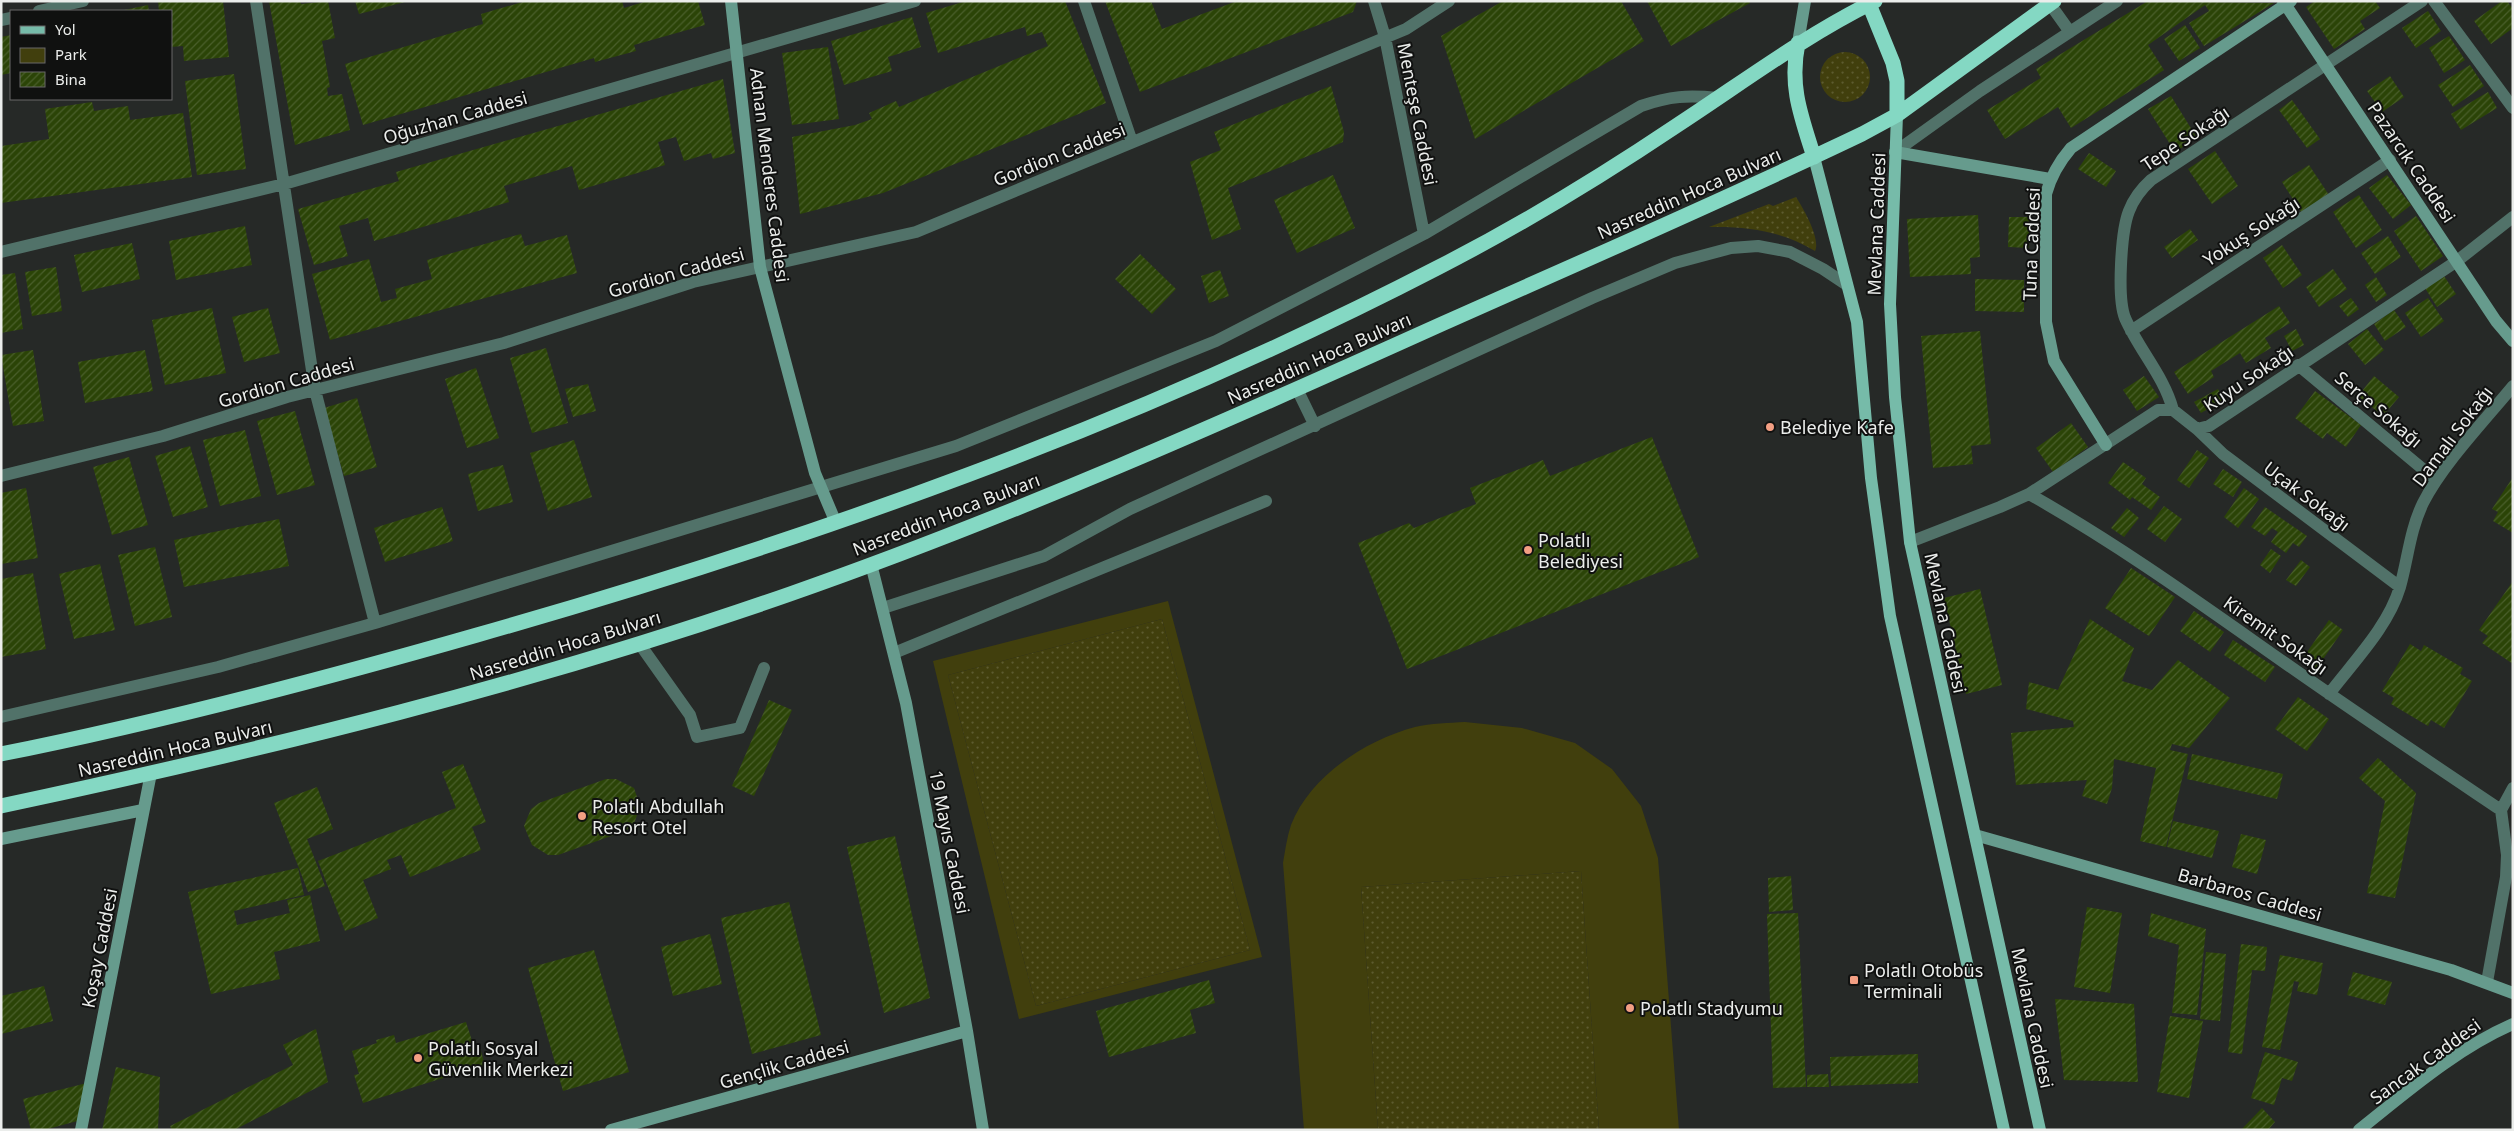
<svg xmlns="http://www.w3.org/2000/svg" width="2514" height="1131" font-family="'Noto Sans',sans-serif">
	<defs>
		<pattern id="grass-dots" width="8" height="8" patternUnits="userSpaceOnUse" patternTransform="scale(1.25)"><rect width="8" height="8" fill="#413f0d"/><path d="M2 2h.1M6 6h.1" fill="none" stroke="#5d5b30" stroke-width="1.8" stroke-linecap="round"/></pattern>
		<pattern id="building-hatch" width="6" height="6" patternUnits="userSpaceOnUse" patternTransform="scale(1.25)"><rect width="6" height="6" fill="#2b4407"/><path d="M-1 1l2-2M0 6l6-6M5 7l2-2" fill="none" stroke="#4a5f2b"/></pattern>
	</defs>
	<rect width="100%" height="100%" fill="#262927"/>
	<path fill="url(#grass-dots)" d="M1820 77a25 25 0 1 1 50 0a25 25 0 1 1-50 0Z
		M1796,197C1803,208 1821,239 1815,251C1782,231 1747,226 1709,227L1769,204L1773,206Z
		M1162,619L1250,950L1036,1006L948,675Z
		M1581,871L1599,1130H1378L1361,887Z"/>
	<path fill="#413f0d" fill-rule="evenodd" d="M1168,601L1262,957L1019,1019L933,661ZM1162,619L1250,950L1036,1006L948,675Z
		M1465,722L1522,728L1575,743L1612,769L1641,806L1658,858L1679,1130H1599L1581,871L1361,887L1378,1130H1304L1283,863C1285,851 1287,837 1291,825C1310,776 1366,740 1415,727C1431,723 1449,723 1465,722Z"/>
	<path fill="url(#building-hatch)" d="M158,1H223L229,57L184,61L183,46L171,47V11H159Z
		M269,1H300L301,4L328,1L335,38L322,41L330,87L327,88L328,96L342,94L350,130L295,145Z
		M355,1H405V2L359,14Z
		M526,1H622L624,8L647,1H698L705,25L634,45L636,51L595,62L594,58L363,125L345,64L483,24L481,14Z
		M966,1H1065L1106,103L883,193L800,214L792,137L855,125L872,119L869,113L896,101L899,107L1048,46L1042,32L1027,36L1025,27L938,53L926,13Z
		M1105,1H1151L1162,29L1237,1H1357L1353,12L1140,92Z
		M1503,1H1621L1644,41L1475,139L1441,36Z
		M1647,1H1749L1750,3L1671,46Z
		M2148,1L2274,3L2204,46L2189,23L2209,11L2205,5L2148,45L2164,70L2071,128L2058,107L2005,139L1987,110L2041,78L2036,69Z
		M2315,1H2375L2380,8L2360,21L2365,29L2334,49L2306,7Z
		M2502,1H2507L2513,9V28L2491,44L2474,21Z
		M148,5L149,11H124V10Z
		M2428,11L2441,31L2416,48L2402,28Z
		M912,17L921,47L888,57L892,71L844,85L831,41Z
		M2185,25L2200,48L2179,61L2164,39Z
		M11,35V73L1,75V37Z
		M2449,36L2465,60L2444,73L2429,48Z
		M828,47L839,119L792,125L782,53Z
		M2470,65L2484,86L2453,107L2438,85Z
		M234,74L246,169L197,175L185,81Z
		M2390,76L2404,97L2382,112L2367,91Z
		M723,79L735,153L713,159L711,153L684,161L676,137L658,142L665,165L579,190L572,166L504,186L509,202L374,241L368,218L339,226L348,256L314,265L298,209L399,181L396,172Z
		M1331,86L1344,132L1343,142L1228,188L1241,229L1212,240L1190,162L1221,150L1214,132Z
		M2488,92L2497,108L2461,130L2451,114Z
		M2171,96L2197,138L2175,152L2148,109Z
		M2292,100L2320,139L2307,148L2279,110Z
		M92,102L94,111L128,106L130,120L183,113L192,177L1,203V146L49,139L45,109Z
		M2215,151L2238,186L2212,204L2188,169Z
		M2089,153L2116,171L2106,187L2078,169Z
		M2309,165L2329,195L2301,212L2282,182Z
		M1333,175L1355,228L1297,253L1274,200Z
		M2387,175L2411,205L2393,219L2369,188Z
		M2359,195L2382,230L2356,248L2333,212Z
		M1978,215L1980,257L1970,258L1971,274L1910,277L1907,219Z
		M2416,216L2443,256L2421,271L2394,231Z
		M2009,217H2030L2029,248L2008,247Z
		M245,226L252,265L176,280L169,241Z
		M2190,229L2198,240L2172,258L2164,247Z
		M521,234L525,246L567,235L577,273L330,340L312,274L369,259L381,302L397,298L395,289L432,279L427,260Z
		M2388,236L2401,257L2375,274L2361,253Z
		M132,243L140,279L82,292L74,255Z
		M2282,245L2302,275L2283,288L2263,258Z
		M1140,254L1176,289L1152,314L1115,279Z
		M56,267L62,311L32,316L25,272Z
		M2333,269L2347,289L2319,307L2306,287Z
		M1220,270L1229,296L1209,303L1201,276Z
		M15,273L23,329L1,333V275Z
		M2444,276L2456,294L2437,307L2425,288Z
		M2376,277L2387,295L2376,302L2365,285Z
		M1975,279L2024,280V312L1975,311Z
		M2351,298L2359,309L2348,317L2339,306Z
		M2428,298L2444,321L2421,337L2405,313Z
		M2279,306L2290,323L2265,338L2271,348L2246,363L2240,353L2211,371L2214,377L2188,394L2174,372Z
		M212,308L226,373L165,385L152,320Z
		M268,308L280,353L244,362L232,317Z
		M2394,310L2406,327L2385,341L2374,324Z
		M2296,329L2304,345L2292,351L2284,336Z
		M2367,329L2384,350L2365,365L2348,344Z
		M1980,331L1991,444L1971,446L1973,464L1933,468L1921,336Z
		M546,348L568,423L532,433L510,358Z
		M33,350L44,421L13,426L1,355Z
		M145,350L153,391L85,403L78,362Z
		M476,368L499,438L467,448L445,379Z
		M2144,376L2159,397L2137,411L2123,390Z
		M2374,376L2399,397L2383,416L2358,396Z
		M588,384L596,411L573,417L565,389Z
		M2218,389L2224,400L2201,413L2194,402Z
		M2315,391L2361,425L2346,447L2327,433L2323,439L2295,418Z
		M357,398L377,467L344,476L324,408Z
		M295,411L315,485L277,495L257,421Z
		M2071,423L2088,447L2053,472L2036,448Z
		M245,430L261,496L220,506L203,440Z
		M1652,437L1699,557L1407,669L1358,543L1409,523L1414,528L1476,504L1470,488L1543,460L1550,476Z
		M574,440L592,497L548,511L530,453Z
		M190,446L208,507L173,517L155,456Z
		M2197,450L2209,458L2189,488L2177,480Z
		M129,457L148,525L112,535L93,467Z
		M2123,462L2146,478L2142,484L2160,497L2151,510L2132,497L2130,500L2108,483Z
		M503,465L513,502L478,511L468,474Z
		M2223,469L2242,482L2233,497L2213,484Z
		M2513,477V533L2493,521L2498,512L2492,509Z
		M26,488L38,558L1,564V493Z
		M2244,488L2259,499L2238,528L2224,517Z
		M2164,506L2182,519L2165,542L2147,529Z
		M442,507L453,541L385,562L374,528Z
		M2265,507L2307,536L2299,547L2293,543L2286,553L2271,542L2278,532L2272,528L2265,536L2251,527Z
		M2127,508L2139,518L2124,537L2111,528Z
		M279,519L289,566L184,587L174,540Z
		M155,547L172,617L135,626L118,555Z
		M2271,549L2281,556L2270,573L2260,565Z
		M2301,560L2310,567L2296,586L2286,580Z
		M100,564L115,630L74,639L59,574Z
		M2131,568L2175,597L2149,636L2105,608Z
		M33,573L46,649L1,657V579Z
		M2513,581V664L2482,643L2488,636L2479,630Z
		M1980,589L2002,685L1966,694L1944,598Z
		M2194,611L2224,632L2210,652L2180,631Z
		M2090,619L2134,648L2122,681L2152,690L2178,660L2230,698L2189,748L2172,744L2170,750L2188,754L2166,847L2140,841L2156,768L2114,759L2112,788L2107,804L2082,796L2087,780L2016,785L2011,733L2074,727L2073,721L2026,709L2029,682L2058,690Z
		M2329,620L2343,630L2315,671L2301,661Z
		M2233,640L2275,667L2265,682L2224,655Z
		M2410,644L2421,651L2424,645L2463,668L2460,674L2472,681L2444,728L2431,720L2428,726L2391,704L2394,698L2382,691Z
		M2298,697L2329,719L2307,751L2275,729Z
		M769,700L792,710L754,796L732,786Z
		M2192,754L2283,774L2277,799L2187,779Z
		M2378,758L2416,793L2395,898L2367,893L2385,801L2359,778Z
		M463,764L486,822L472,827L481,850L410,877L401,855L387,860L391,869L363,880L378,918L345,931L318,861L456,808L442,772Z
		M606,779H616L634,788L640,806L634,824L625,831L558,855H548L532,845L524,826L531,809L539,803Z
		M317,787L333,829L307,839L325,886L308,892L274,803Z
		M2173,821L2219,831L2212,858L2167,847Z
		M2241,834L2266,840L2257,874L2232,867Z
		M895,836L930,998L884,1013L847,847Z
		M298,868L304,895L234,911L237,925L290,913L287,900L310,895L320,941L274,952L280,979L211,994L188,892Z
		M1791,876L1793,910L1769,912L1768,878Z
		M789,902L821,1035L752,1054L721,918Z
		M2087,907L2122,913L2110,993L2074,987Z
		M1798,913L1806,1087L1773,1088L1767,914Z
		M2151,913L2206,929L2197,1015L2172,1013L2179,945L2148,936Z
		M710,934L722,984L673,996L661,947Z
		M2241,944L2267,947L2265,971L2252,970L2242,1054L2228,1052Z
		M594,950L629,1072L563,1091L528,968Z
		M2206,952L2226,954L2220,1021L2200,1019Z
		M2280,955L2323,963L2317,995L2297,991L2299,982L2294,981L2280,1050L2262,1047Z
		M2353,972L2392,982L2385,1005L2347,995Z
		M1209,980L1215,1003L1190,1010L1196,1033L1109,1057L1096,1011Z
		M44,986L53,1021L1,1034V996Z
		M2055,999L2134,1004L2138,1082L2064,1080Z
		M2170,1016L2203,1021L2189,1098L2157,1092Z
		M466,1022L474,1047L479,1045L485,1065L363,1103L354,1075L359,1074L352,1051L377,1043L376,1040L394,1035L396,1043Z
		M316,1029L328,1082L234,1130H172L170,1126L293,1065L283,1045Z
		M2265,1052L2298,1062L2292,1081L2282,1078L2274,1105L2251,1098Z
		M1918,1054V1083L1831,1086L1830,1057Z
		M116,1067L160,1077L158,1130H102Z
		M1828,1074L1829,1087H1807V1075Z
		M87,1083L81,1120L44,1130H31L23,1099Z
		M2262,1108L2275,1122L2268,1130H2241Z"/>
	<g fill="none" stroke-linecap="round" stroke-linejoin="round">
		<path stroke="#517269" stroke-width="12" d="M256,1L315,390L375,623
			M1084,1L1132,142
			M1374,1L1385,37L1424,234
			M2434,1L2513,108
			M2050,4L2070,32
			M39,11L83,1
			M1,20L11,18
			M1895,152L1980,91L2117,1
			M1,252L284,184L915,1
			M2131,331L2390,160
			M2298,365L2436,480
			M1297,389L1315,426
			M2173,410C2164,376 2139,350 2125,318C2117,298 2121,231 2129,211C2134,198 2141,189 2151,180L2422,1
			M2197,429L2223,454L2400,587
			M1,476L163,436L287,397L504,343L693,282L916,232L1406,29L1449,1
			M2029,494C2118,544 2201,604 2285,663C2356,713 2428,761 2501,810
			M1910,542L2000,507L2029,494L2158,410H2173L2197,429L2209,426L2457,261L2513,217
			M883,608L1044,556L1130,509L1592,298L1675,263L1731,248L1758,246L1790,252L1823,269L1847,285
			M639,643L690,715L697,737L740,728L764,668
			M894,653L1266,501
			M2329,694C2354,661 2388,627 2400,587C2408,558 2410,530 2423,503C2442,465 2485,420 2513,386
			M1,717L218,667L375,623L956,446L1216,341L1424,234L1641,106C1670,96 1688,95 1718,98
			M2487,982L2506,877L2507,855L2501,810L2513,788"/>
		<path stroke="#669b8d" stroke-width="12" d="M731,1L760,267L815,473L836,523
			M2283,1L2496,321L2513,341
			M1798,43L1805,1
			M1895,152L2050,179
			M2106,445L2054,361L2046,322V194C2051,175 2059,162 2071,148L2291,1
			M871,564L906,703L967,1031L983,1130
			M1975,835L2451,970L2513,993
			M1,839L143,810
			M81,1130L151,773
			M611,1130L967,1031
			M2359,1130C2408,1091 2456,1049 2513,1024"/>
		<path stroke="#76bba9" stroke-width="12" d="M1897,115L1890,304L1895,397L1910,542L2040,1130
			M1814,157L1857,322L1871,478L1890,616L2004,1130"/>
		<path stroke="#84d8c3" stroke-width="15" d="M1869,4L1893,63L1897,81V115
			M1798,43C1789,86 1801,116 1814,157
			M1,754C162,722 320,680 477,635C807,541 1134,425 1439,267C1521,225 1600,177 1676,126C1742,83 1804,36 1875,1
			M1,806C268,749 533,684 790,594C1013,516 1229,420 1444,323C1583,261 1724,200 1862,134L1897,115L2054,1"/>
	</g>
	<g fill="#f39f83" stroke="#101110" stroke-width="2">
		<circle cx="1770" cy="427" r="5"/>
		<circle cx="1528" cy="550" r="5"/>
		<circle cx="582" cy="816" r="5"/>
		<rect x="1849" y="975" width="10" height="10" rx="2.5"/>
		<circle cx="1630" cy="1008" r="5"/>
		<circle cx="418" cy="1058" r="5"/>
	</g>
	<g text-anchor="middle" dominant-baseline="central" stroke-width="4" stroke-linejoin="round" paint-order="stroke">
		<g font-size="18" fill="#ebedeb" stroke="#101110">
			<text transform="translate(1418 114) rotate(79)">Menteşe Caddesi</text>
			<text transform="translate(455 117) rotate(-16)">Oğuzhan Caddesi</text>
			<text transform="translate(2185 138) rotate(-34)">Tepe Sokağı</text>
			<text transform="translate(1059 154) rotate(-22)">Gordion Caddesi</text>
			<text transform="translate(2412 162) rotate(56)">Pazarcık Caddesi</text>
			<text transform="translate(770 175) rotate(83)">Adnan Menderes Caddesi</text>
			<text transform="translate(1689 193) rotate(-24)">Nasreddin Hoca Bulvarı</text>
			<text transform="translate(1876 224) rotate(-88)">Mevlana Caddesi</text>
			<text transform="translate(2251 231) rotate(-33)">Yokuş Sokağı</text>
			<text transform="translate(2031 244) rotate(-88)">Tuna Caddesi</text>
			<text transform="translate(676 272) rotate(-16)">Gordion Caddesi</text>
			<text transform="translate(1319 358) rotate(-24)">Nasreddin Hoca Bulvarı</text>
			<text transform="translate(2248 378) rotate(-34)">Kuyu Sokağı</text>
			<text transform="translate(286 382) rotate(-16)">Gordion Caddesi</text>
			<text transform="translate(2379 409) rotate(40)">Serçe Sokağı</text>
			<text transform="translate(2452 436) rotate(-53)">Damalı Sokağı</text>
			<text transform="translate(2307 496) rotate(37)">Uçak Sokağı</text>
			<text transform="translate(946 514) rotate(-21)">Nasreddin Hoca Bulvarı</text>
			<text transform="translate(1946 623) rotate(78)">Mevlana Caddesi</text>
			<text transform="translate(2276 635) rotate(35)">Kiremit Sokağı</text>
			<text transform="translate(565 645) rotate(-17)">Nasreddin Hoca Bulvarı</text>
			<text transform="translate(175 748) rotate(-13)">Nasreddin Hoca Bulvarı</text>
			<text transform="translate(950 842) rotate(79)">19 Mayıs Caddesi</text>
			<text transform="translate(2250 894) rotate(16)">Barbaros Caddesi</text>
			<text transform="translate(99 948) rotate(-79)">Koşay Caddesi</text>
			<text transform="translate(2033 1018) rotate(78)">Mevlana Caddesi</text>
			<text transform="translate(2425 1061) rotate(-36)">Sancak Caddesi</text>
			<text transform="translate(784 1064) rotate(-16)">Gençlik Caddesi</text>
		</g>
		<g font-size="18" fill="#ebedeb" stroke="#101110" text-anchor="start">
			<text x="1780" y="427">Belediye Kafe</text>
			<text x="1538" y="540">Polatlı<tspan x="1538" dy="21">Belediyesi</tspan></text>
			<text x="592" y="806">Polatlı Abdullah<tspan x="592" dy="21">Resort Otel</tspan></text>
			<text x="1864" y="970">Polatlı Otobüs<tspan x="1864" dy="21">Terminali</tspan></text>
			<text x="1640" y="1008">Polatlı Stadyumu</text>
			<text x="428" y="1048">Polatlı Sosyal<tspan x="428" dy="21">Güvenlik Merkezi</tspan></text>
		</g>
	</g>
	<rect width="2514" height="1131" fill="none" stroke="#ebedeb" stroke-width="5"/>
	<rect x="10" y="10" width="162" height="90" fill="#101110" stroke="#686968"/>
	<rect x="20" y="26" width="25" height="8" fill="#76bba9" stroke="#686968"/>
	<text x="55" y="35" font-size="15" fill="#ebedeb">Yol</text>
	<rect x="20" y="48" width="25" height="15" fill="#413f0d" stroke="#686968"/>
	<text x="55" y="60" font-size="15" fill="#ebedeb">Park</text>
	<rect x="20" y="72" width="25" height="15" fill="url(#building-hatch)" stroke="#686968"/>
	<text x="55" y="85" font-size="15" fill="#ebedeb">Bina</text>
</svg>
